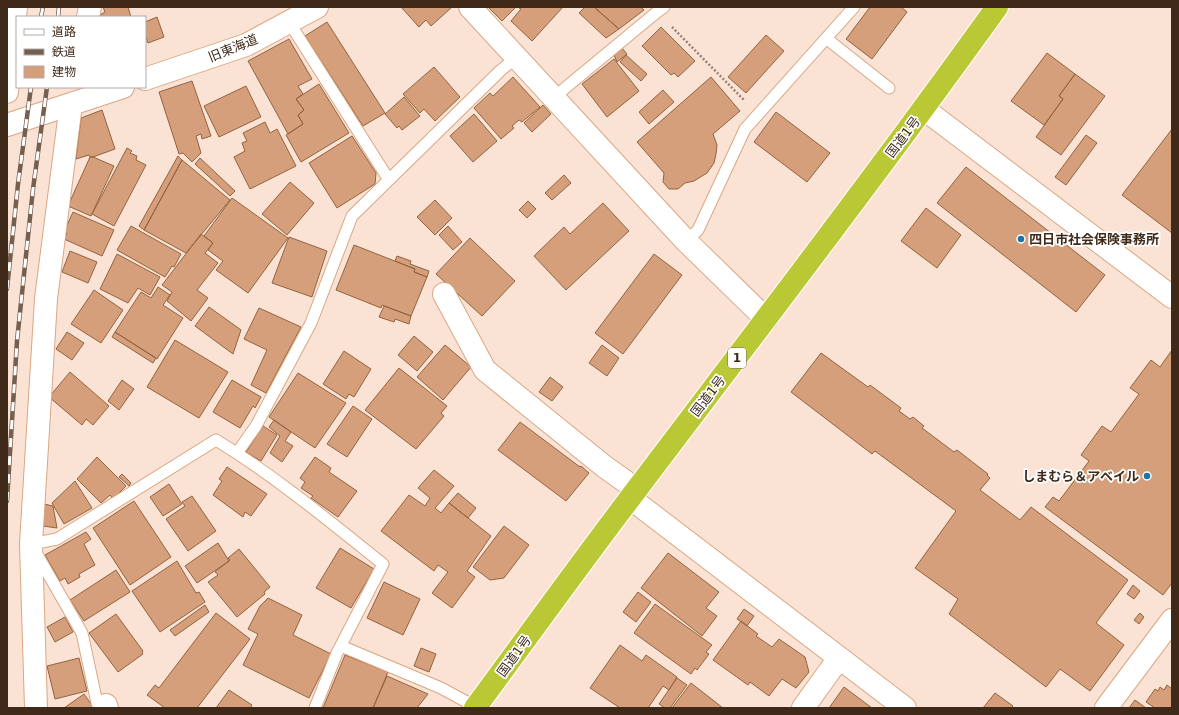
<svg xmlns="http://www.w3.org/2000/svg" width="1179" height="715" font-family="'DejaVu Sans','Noto Sans JP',sans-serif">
	<rect width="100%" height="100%" fill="#fae3d4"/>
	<path fill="#d49f7a" stroke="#94633f" d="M103,7H128L131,17H99L100,15L105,12Z
		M401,7H450L451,8L431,26L426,20L419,27Z
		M488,7H516L502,21Z
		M520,7H563L532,41L511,21L521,9L519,8Z
		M585,7H594L619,29L606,38L579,13Z
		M594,7H641L644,10L619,29Z
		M870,7H901L907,12L872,59L846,39Z
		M157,17L164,37L148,43L145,35V22Z
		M327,22L385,113L363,126L305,36Z
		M661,27L695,61L678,77L674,73L671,75L642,46Z
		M766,35L784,51L746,93L728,77Z
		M289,39L312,79L298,86L303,94L296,99L304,110L298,115L303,124L288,134L248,61Z
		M622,48L627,54L617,62L614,55Z
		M1047,53L1075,74L1059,96L1063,99L1044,125L1011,101Z
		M626,55L647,74L641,81L620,62Z
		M614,59L639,91L607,117L582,84Z
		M434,67L460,97L435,121L424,109L420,113L403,94Z
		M1075,74L1105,96L1061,155L1036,137L1063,99L1059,96Z
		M513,77L540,107L522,122L519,120L512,126L514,128L501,139L474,108L490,93L493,96Z
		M711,77L740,111L713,134L717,145L716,154L714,163L707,173L694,181L685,183L678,189H669L663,182L664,173L637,142Z
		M192,81L211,136L202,139L201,134L196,136L201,153L192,162L183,153L179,154L159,92Z
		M319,84L349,133L301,162L286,135L303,124L298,115L304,110L296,99Z
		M246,86L261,117L219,137L204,106Z
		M663,90L674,102L649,124L639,112Z
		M404,97L420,116L402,130L399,126L397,128L385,114Z
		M543,105L551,114L532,132L524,123Z
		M102,110L115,149L93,157H90L89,155L76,159L81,118Z
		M776,112L830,153L807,182L754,142Z
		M474,114L497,141L473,162L450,136Z
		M265,122L270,133L277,129L296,166L250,189L234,157L245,151L242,143L247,141L243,133Z
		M1172,129V233L1122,195Z
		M1086,135L1097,143L1066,185L1055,177Z
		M352,136L376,173L375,184L337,208L309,163Z
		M127,148L132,151L130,153L137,156L136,160L146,165L114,226L92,214Z
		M178,156L182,160L144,230L139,226Z
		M90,157H93L114,166L91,216L68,206Z
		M200,158L235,191L230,196L195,164Z
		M182,160L230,200L186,253L144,230Z
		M966,167L1105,275L1076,312L937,203Z
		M564,175L571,183L552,200L545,193Z
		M290,182L314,203L287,235L262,214Z
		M232,198L288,238L248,293L216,270L223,261L208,250L213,243L204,236Z
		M435,200L452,218L435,235L417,217Z
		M528,201L536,209L527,218L519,210Z
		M603,203L629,231L566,290L534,256L564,227L570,234Z
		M926,208L961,235L937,268L901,241Z
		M73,212L114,230L102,256L64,239L67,233L64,232Z
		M131,226L181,254L174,267L172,266L165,277L117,250Z
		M448,226L462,242L453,250L439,235Z
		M201,234L213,243L205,253L218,263L197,290L208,298L191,321L167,301L172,292L162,285Z
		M289,237L327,251L312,297L272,283Z
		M470,238L515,281L482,316L436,274Z
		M354,245L415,269L414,272L427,277L411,316L382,305L381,308L336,290Z
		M70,251L97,262L88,283L62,272Z
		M117,254L160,277L150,295L138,288L128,303L100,289Z
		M654,254L682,275L623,354L595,333Z
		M397,256L411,261L410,264L429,271L427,277L414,272L415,269L395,261Z
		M158,287L170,295L163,305L183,318L157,359L115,332L141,292L151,298Z
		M94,290L123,310L101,343L71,324Z
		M384,306L411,316L409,324L395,319L394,322L379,317Z
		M209,307L241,330L233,354L195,326Z
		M259,308L301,327L266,393L251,385L267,350L244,339Z
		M67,332L84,343L72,360L56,349Z
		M115,332L156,358L153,363L112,337Z
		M414,336L433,352L417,371L398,355Z
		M175,340L228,372L199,418L147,387Z
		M445,345L471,367L443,400L417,377Z
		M602,345L619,358L607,376L589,363Z
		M1172,350V583L1163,595L1045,507L1053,497L1059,501L1089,461L1081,455L1102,426L1111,432L1139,394L1130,388L1151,360L1160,367Z
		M344,351L371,369L354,397L349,394L346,399L323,384Z
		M821,353L868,387L870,385L901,408L899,411L910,419L913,417L924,426L922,428L954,452L957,450L988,474L987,475L990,478L980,490L1020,520L1031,507L1128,580L1096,623L1124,645L1090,691L1060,669L1046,687L949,614L958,599L915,568L956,511L875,451L872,454L791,392Z
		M399,368L447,406L441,413L444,416L416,449L365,410Z
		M70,372L109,406L93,425L86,419L82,425L49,397Z
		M298,373L346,403L315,448L269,417Z
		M550,377L563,387L552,401L539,392Z
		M122,380L134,389L119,410L108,401Z
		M232,380L261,397L255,408L253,406L240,428L213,412Z
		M353,406L372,419L347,457L327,444Z
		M274,420L291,432L285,441L293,446L282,462L270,453L280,436L269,427Z
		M520,422L580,467L581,466L589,473L566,501L498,450Z
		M263,426L277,435L261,461L246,452Z
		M97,457L126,486L113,499L110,495L101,503L77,479Z
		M315,457L331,468L329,472L357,491L338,517L311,498L313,496L301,488L305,482L300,478Z
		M227,467L267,494L251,516L245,512L243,517L213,495L222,481L219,479Z
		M434,470L454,486L435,508L441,513L449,503L491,536L467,571L475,577L452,608L432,593L448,572L438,565L434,571L381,531L409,495L425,506L430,498L418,488Z
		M122,474L131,483L129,486L119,477Z
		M75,481L92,508L64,524L52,503Z
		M169,484L182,504L163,516L150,497Z
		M458,493L476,508L468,518L449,503Z
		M192,496L216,531L188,551L166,519L185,506L182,502Z
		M134,501L171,557L130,585L93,528Z
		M44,504L53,506L57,528L43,526Z
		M504,526L529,545L504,578L490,580L473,567Z
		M86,532L91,539L84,544L95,565L79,574L80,577L68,584L65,578L60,581L45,555Z
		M218,543L229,561L197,583L185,566Z
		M340,548L374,569L351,608L316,588Z
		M239,549L270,587L264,592L265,594L237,617L208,582L218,575L215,572L230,560L228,558Z
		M668,553L719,592L706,608L717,616L702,636L641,588Z
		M177,561L196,593L199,592L205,602L160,632L132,591Z
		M116,570L130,592L84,621L70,600Z
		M384,582L420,599L403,635L367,618Z
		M1133,585L1140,591L1134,599L1127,594Z
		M638,592L651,602L636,622L623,612Z
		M268,598L302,615L293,635L331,654L309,698L243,665L258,634L248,629L260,606Z
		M655,604L712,645L706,652L709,654L697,670L695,668L691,674L634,633Z
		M205,605L209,612L175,636L170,630Z
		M744,609L754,616L747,626L737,619Z
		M216,613L250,639L197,708H165L147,695L155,685L159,688Z
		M1140,613L1144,617L1139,624L1134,620Z
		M116,614L143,651L142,652L143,654L118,672L89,633Z
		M65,617L73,632L55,642L47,627Z
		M741,621L758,634L756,636L772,647L779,639L805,657L809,672L796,688L782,679L769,696L750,682L748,685L713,660Z
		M620,645L642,661L646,655L677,677L669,690L663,686L648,708H620L590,688Z
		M421,648L436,654L429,672L414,666Z
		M345,655L388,672L373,708H323Z
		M79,658L87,691L55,699L47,666Z
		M387,676L428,694L417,708H373Z
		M677,678L687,685L670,708H665L659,704Z
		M691,683L723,708H672Z
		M1167,685L1172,689V708H1155L1146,702L1155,689L1158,691L1160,687L1164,690Z
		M844,687L872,708H829Z
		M229,690L252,705L250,708H216Z
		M995,693L1013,706L1011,708H983Z
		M84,694L94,708H64Z
		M1135,700L1146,708H1129Z"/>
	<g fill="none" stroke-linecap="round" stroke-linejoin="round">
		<g stroke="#dba681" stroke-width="13">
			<path id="service" d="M289,22L389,180
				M827,39L889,88
				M553,98L657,12L664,7
				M686,241L698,230L745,129L854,7
				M237,453L256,426L311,323L352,216L501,70L516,58
				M341,646L441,688L476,707
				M106,705L97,703L82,633L31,544L57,539L216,440C275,476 329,521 383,564L337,653L315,708"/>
		</g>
		<g stroke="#dba681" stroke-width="24">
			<path id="minor" d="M470,7L686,241L766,319
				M88,17L90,7
				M145,79L246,45L317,7
				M7,92L16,7
				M924,109L1172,297
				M7,125L123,87
				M444,294L485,370L605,467L636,489
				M630,498L905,708
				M106,705L107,708
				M36,708L31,544L46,299L71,104
				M803,708L839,658
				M1106,708L1172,620"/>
		</g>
		<g stroke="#fff" stroke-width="24">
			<path id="trunk" d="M475,708C529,635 582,561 637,489C758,329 880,170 997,7"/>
		</g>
		<path stroke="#978171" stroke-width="2.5" stroke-dasharray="2 2" stroke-linecap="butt" d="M672,27L744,100"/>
		<use href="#service" stroke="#fff" stroke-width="11"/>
		<use href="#minor" stroke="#fff" stroke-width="22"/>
		<use href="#trunk" stroke="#bac836" stroke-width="22"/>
		<g stroke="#755f4f" stroke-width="4.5">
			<path id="rail" d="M41,17L43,7
				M58,17L59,7
				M7,289L18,184L31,87
				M7,501L17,341L33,189L47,87"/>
		</g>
		<use href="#rail" stroke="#fff" stroke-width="3" stroke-dasharray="9" stroke-linecap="butt"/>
	</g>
	<g fill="#1a77a4" stroke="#fff" stroke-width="1.5">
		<circle cx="1021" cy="239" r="4"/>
		<circle cx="1147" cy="476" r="4"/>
	</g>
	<g text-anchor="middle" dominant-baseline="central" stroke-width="3.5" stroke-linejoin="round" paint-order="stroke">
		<rect fill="#fff" stroke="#796a5f" stroke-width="1" x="728" y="348" width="18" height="20" rx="3"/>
		<g font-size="12" font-weight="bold" fill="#3f2a1a">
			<text x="737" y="358">1</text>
		</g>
		<g font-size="13" fill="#3f2a1a" stroke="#fff">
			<text transform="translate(233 48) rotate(-22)">旧東海道</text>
			<text transform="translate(903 137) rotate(-53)">国道1号</text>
			<text transform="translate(708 396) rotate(-53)">国道1号</text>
			<text transform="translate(514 656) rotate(-54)">国道1号</text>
		</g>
		<g font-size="13" font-weight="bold" fill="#3f2a1a" stroke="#fff" text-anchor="start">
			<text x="1029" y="239">四日市社会保険事務所</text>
			<text x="1139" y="476" text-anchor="end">しまむら＆アベイル</text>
		</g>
	</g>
	<rect width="1179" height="715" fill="none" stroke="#3f2a1a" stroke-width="16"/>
	<rect x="16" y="16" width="130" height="72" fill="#ffffff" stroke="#b2aaa3"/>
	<rect x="24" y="29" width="20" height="6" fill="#ffffff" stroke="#b2aaa3"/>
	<text x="52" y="36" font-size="12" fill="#3f2a1a">道路</text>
	<rect x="24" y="49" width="20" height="6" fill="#755f4f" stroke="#b2aaa3"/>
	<text x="52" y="56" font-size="12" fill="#3f2a1a">鉄道</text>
	<rect x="24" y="66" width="20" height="12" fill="#d49f7a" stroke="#b2aaa3"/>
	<text x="52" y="76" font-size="12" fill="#3f2a1a">建物</text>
</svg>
